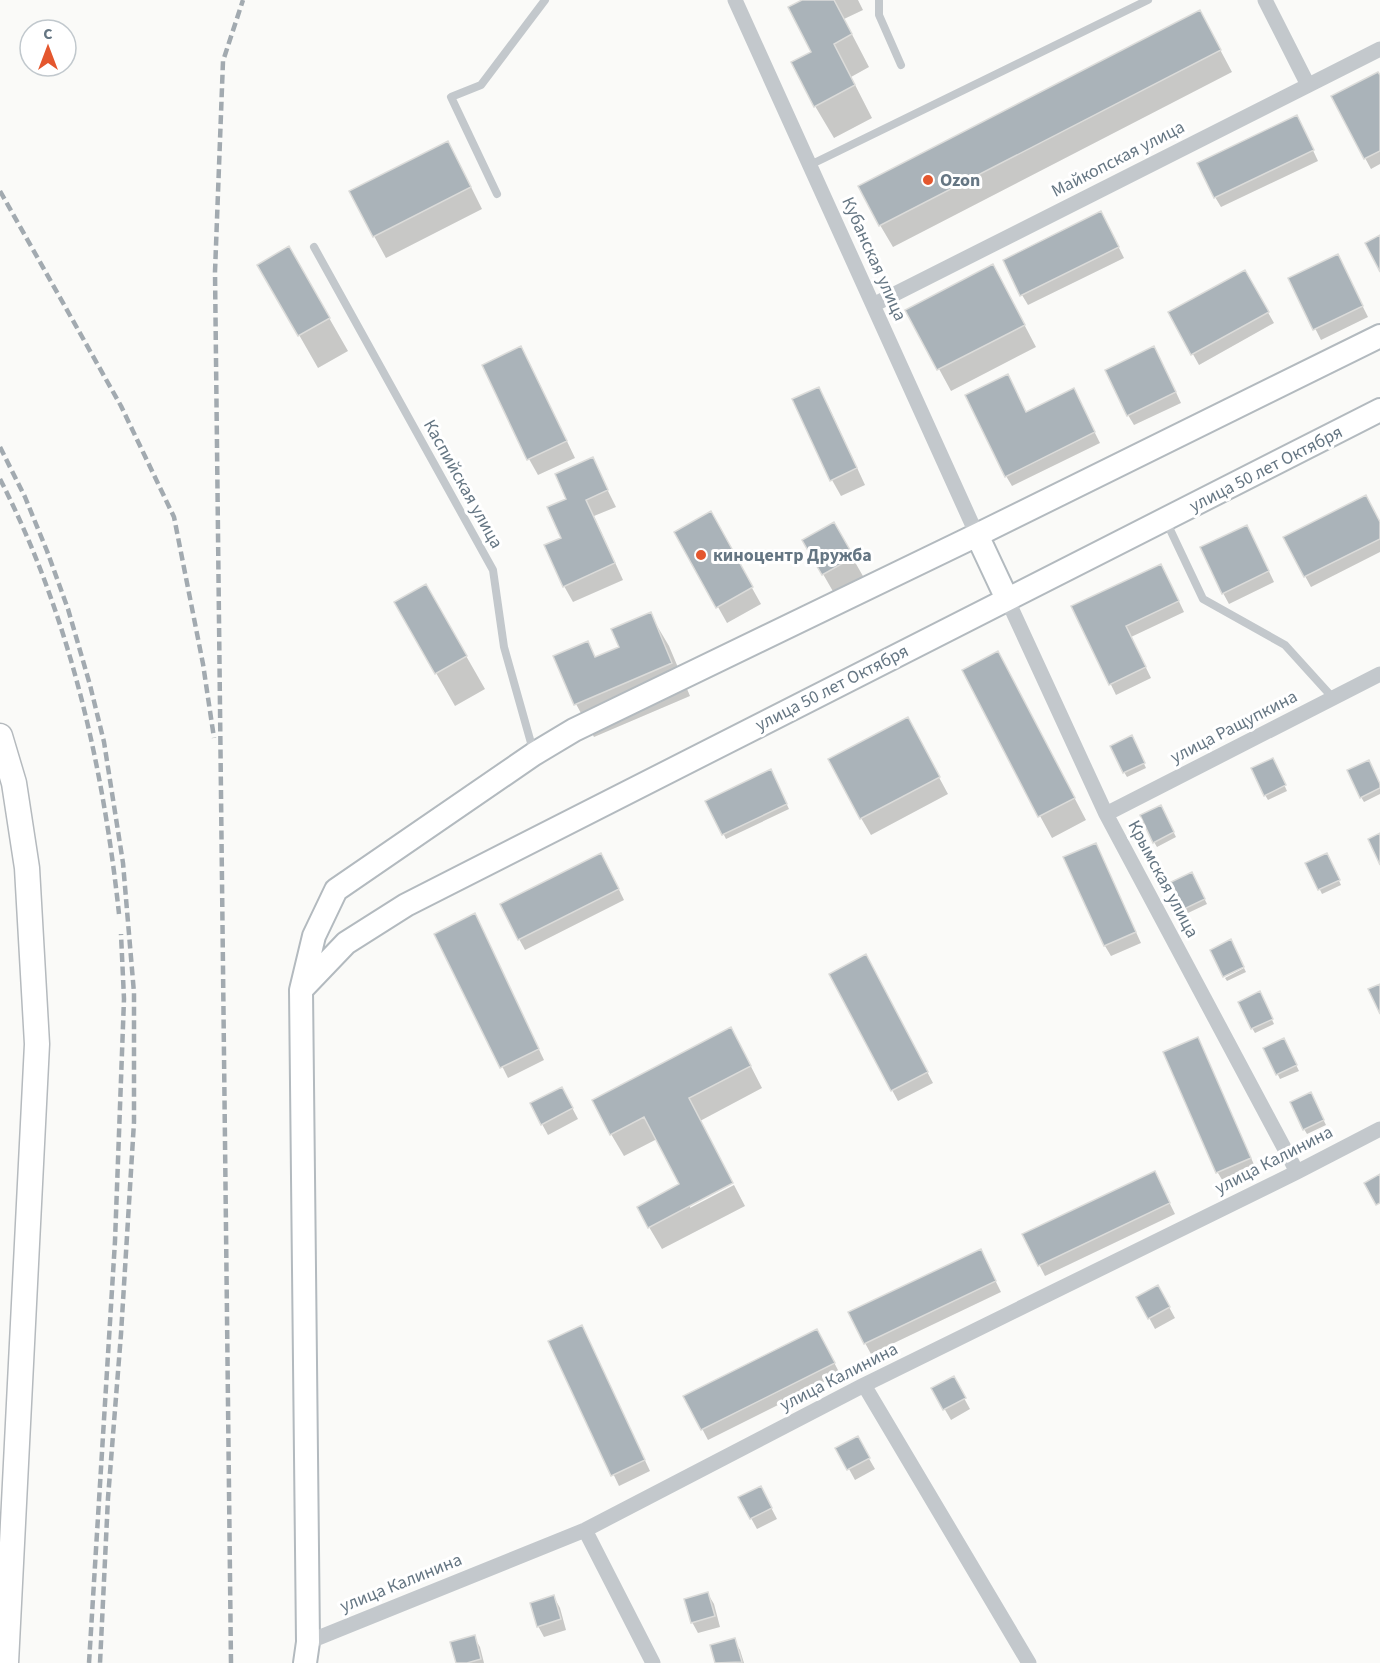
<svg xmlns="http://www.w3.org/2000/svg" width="1380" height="1663" font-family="'Source Sans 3',sans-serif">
	<rect width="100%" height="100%" fill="#fafaf8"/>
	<path fill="#0003" d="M805,0H858L863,10L844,19L869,67L851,77L872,118L834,138L815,106L813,52Z
		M1200,12L1232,72L893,247L880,225Z
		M1380,78V164L1371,169L1365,158Z
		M1302,127L1318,161L1221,207L1215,197Z
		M460,165L482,209L386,258L374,236Z
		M1107,224L1124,258L1028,305L1022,295Z
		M289,248L348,351L318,368L259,265Z
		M1343,267L1368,317L1321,340L1290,279Z
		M1245,272L1274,323L1199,365L1170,313Z
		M1005,288L1036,347L951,391L907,310Z
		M521,348L530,364L575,458L538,475L529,459Z
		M1160,358L1181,403L1134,425L1128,415Z
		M819,389L828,405L865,485L841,496L832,480Z
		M1079,401L1100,443L1012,486L1006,476L1026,413Z
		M592,459L616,507L594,516L623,580L573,602L564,586L563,538L568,500Z
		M710,513L761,604L727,623L676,532Z
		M833,524L871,590L842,607L804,541Z
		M1380,524V552L1311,587L1305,576Z
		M1253,538L1274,582L1229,604L1223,593Z
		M1167,576L1184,612L1131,637L1151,678L1116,695L1073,607Z
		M426,586L485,689L455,706L396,603Z
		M650,614L669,646L690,696L594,737L576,704L587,643L596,658L621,648Z
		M1010,675L1086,820L1052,838L1040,816Z
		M916,735L948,794L871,835L861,818Z
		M1134,742L1146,768L1127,777L1124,772Z
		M1275,765L1287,791L1268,800L1265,795Z
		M773,776L789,809L726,839L707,801Z
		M1380,786V794L1364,802L1361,797Z
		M1163,811L1176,837L1157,847L1154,842Z
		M1096,845L1141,943L1111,956L1105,946Z
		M1329,859L1341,885L1322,894L1307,863Z
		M607,865L624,900L525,950L519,939Z
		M1194,878L1207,904L1188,913L1185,908Z
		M480,926L544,1060L508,1078L436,934Z
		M872,967L933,1083L898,1101L892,1090Z
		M1244,968L1246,972L1227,981L1225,978Z
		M1262,998L1274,1024L1255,1033L1252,1028Z
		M1286,1044L1299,1071L1280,1079L1265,1049Z
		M1203,1050L1256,1169L1224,1183L1218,1173L1165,1053Z
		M743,1051L762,1088L700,1121L690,1208L734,1185L745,1206L662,1249L649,1227L681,1185L657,1139L624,1156L611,1134Z
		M1313,1099L1326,1125L1307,1134L1304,1129Z
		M568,1100L578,1119L548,1135L542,1124Z
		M1160,1184L1175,1214L1045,1276L1024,1235Z
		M986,1262L1001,1292L871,1354L865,1343Z
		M1158,1287L1175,1318L1155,1329L1138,1297Z
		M587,1338L650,1471L619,1486L550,1341Z
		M823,1341L840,1374L708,1440L685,1396Z
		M953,1378L970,1409L951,1420L933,1389Z
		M857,1438L875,1469L855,1480L838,1449Z
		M740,1498H766L777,1519L757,1529Z
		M708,1594L714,1604L720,1627L698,1633L692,1622Z
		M554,1597L560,1608L566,1630L544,1637L538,1626Z
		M474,1637L480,1647L484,1663H458Z
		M734,1640L740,1650L744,1663H717L712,1646Z"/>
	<path fill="#aab3b9" stroke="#dcdcda" stroke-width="1.5" d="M802,0H834L852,34L834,44L855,85L814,107L791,62L811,52L788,7Z
		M1200,10L1221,50L879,226L858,186Z
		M1378,72L1380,75V151L1364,159L1331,96Z
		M1297,115L1314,150L1214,198L1197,163Z
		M448,141L471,187L373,237L349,191Z
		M1101,211L1119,247L1020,296L1003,260Z
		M1380,235V272L1365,243Z
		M289,246L330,318L298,336L257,265Z
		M1338,254L1363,306L1313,330L1288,278Z
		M993,264L1025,325L937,370L905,310Z
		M1245,270L1269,312L1191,355L1168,312Z
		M521,346L567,441L527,460L482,365Z
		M1154,346L1176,392L1127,416L1105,370Z
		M1008,374L1026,412L1074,388L1095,432L1005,477L965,395Z
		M819,387L857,468L830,481L792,399Z
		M593,457L608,490L586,500L615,563L563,587L544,545L561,538L547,507L566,499L555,474Z
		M1366,495L1380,522V539L1304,577L1283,537Z
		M711,511L753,587L716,608L674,532Z
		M834,522L854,557L822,575L802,540Z
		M1247,525L1269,571L1222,594L1200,547Z
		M1161,564L1179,601L1126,626L1146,667L1109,685L1071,606Z
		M426,584L467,656L435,674L394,602Z
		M651,612L672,663L574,705L553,656L588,641L595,657L619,647L611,629Z
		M998,651L1075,798L1038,817L962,670Z
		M908,717L940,777L860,819L828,759Z
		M1132,735L1145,763L1123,773L1110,746Z
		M1273,758L1286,785L1264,796L1251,768Z
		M1369,760L1380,784V788L1360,798L1347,770Z
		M771,769L787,804L722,835L705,801Z
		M1161,805L1174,832L1153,843L1140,815Z
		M1380,833V865L1368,839Z
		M1096,843L1136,932L1104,946L1063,857Z
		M601,853L619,889L518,940L500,904Z
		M1327,853L1340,880L1318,890L1305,863Z
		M1192,872L1205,899L1184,909L1171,882Z
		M475,913L539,1049L500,1068L434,934Z
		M1231,939L1244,967L1223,977L1210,950Z
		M866,954L928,1072L891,1091L829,974Z
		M1380,984V1014L1368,989Z
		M1260,991L1273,1019L1251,1029L1238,1002Z
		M731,1027L751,1066L689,1098L733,1183L648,1228L637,1207L679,1184L644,1117L610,1135L592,1100Z
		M1198,1037L1251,1158L1216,1173L1163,1052Z
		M1284,1038L1297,1065L1276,1075L1263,1048Z
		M562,1087L573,1108L541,1125L530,1103Z
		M1311,1092L1324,1120L1303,1130L1290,1102Z
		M1155,1171L1170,1203L1038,1266L1022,1234Z
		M1380,1174V1203L1376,1205L1364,1183Z
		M981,1249L996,1281L864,1344L848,1312Z
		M1158,1285L1170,1307L1148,1319L1136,1297Z
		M582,1325L645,1460L611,1476L548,1341Z
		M817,1329L835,1363L701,1430L683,1396Z
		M954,1376L966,1398L943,1410L931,1388Z
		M858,1436L870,1458L847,1470L835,1448Z
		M761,1486L772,1508L750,1519L738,1497Z
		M708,1592L715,1616L691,1623L684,1599Z
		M554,1595L561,1619L537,1627L530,1603Z
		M475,1635L481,1659L467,1663H456L450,1642Z
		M735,1638L742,1662L715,1663L710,1645Z"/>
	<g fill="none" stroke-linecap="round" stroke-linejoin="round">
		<g stroke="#b3babf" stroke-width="26">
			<path id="secondary" d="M977,535L1007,599
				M302,989L346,943L406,905L1380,410
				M305,1663L308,1642L301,990L314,936L336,890L534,754L574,730L977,535L1380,336"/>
		</g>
		<g stroke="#b5babe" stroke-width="27">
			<path id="primary" d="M0,736L14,783L27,868L37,1044L6,1663"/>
		</g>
		<path stroke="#c3c8cc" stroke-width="8" d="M879,0V15L901,65
			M810,165L1148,0
			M497,194L451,97L481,85L545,0
			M314,247L493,570L504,647L533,750
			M1166,521L1203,599L1285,645L1333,698"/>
		<path stroke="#c3c8cc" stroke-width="15" d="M735,0L977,535
			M1265,0L1308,85
			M873,305L1380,49
			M1007,599L1106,814L1297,1172
			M1106,814L1380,674
			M864,1385L1029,1663
			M585,1530L653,1663
			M308,1642L585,1530L864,1385L1297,1172L1380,1129"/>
		<use href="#secondary" stroke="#fff" stroke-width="22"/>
		<use href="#primary" stroke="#fff" stroke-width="24"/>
		<path stroke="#a2aab0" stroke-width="4.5" stroke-dasharray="9 4.5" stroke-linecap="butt" d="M0,191L121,406L174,517L203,664L214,738
			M0,447L25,497L47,551L68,609L90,685L104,742L123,863L134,993V1122L121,1334L108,1498L100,1663
			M0,479C69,614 103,764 119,914
			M89,1663L115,1241L124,999L121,934
			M231,1663L215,272L223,61L243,0"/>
	</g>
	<g fill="#e4572e" stroke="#fff" stroke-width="2">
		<circle cx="928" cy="180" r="6"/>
		<circle cx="701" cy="555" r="6"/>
	</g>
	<g text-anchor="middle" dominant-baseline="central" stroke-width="6" stroke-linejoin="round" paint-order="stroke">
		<g font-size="18" fill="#657683" stroke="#fff">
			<text transform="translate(1118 159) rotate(-27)">Майкопская улица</text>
			<text transform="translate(874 259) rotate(66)">Кубанская улица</text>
			<text transform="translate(1266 469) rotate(-27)">улица 50 лет Октября</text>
			<text transform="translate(463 484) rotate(61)">Каспийская улица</text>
			<text transform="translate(832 688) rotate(-27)">улица 50 лет Октября</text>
			<text transform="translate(1234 727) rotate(-27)">улица Ращупкина</text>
			<text transform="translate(1163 879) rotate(62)">Крымская улица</text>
			<text transform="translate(1274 1160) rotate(-27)">улица Калинина</text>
			<text transform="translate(839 1377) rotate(-27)">улица Калинина</text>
			<text transform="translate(401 1583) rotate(-22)">улица Калинина</text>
		</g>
		<g font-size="18" font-weight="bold" fill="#657683" stroke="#fff" text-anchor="start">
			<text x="940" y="180">Ozon</text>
			<text x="713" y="555">киноцентр Дружба</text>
		</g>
	</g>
	<g transform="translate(48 48)"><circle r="28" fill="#ffffff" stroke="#c1c8cd" stroke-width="1.5"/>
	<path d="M0-4.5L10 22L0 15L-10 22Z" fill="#e4572e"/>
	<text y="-9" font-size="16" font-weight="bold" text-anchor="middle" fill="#657683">С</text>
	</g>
</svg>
